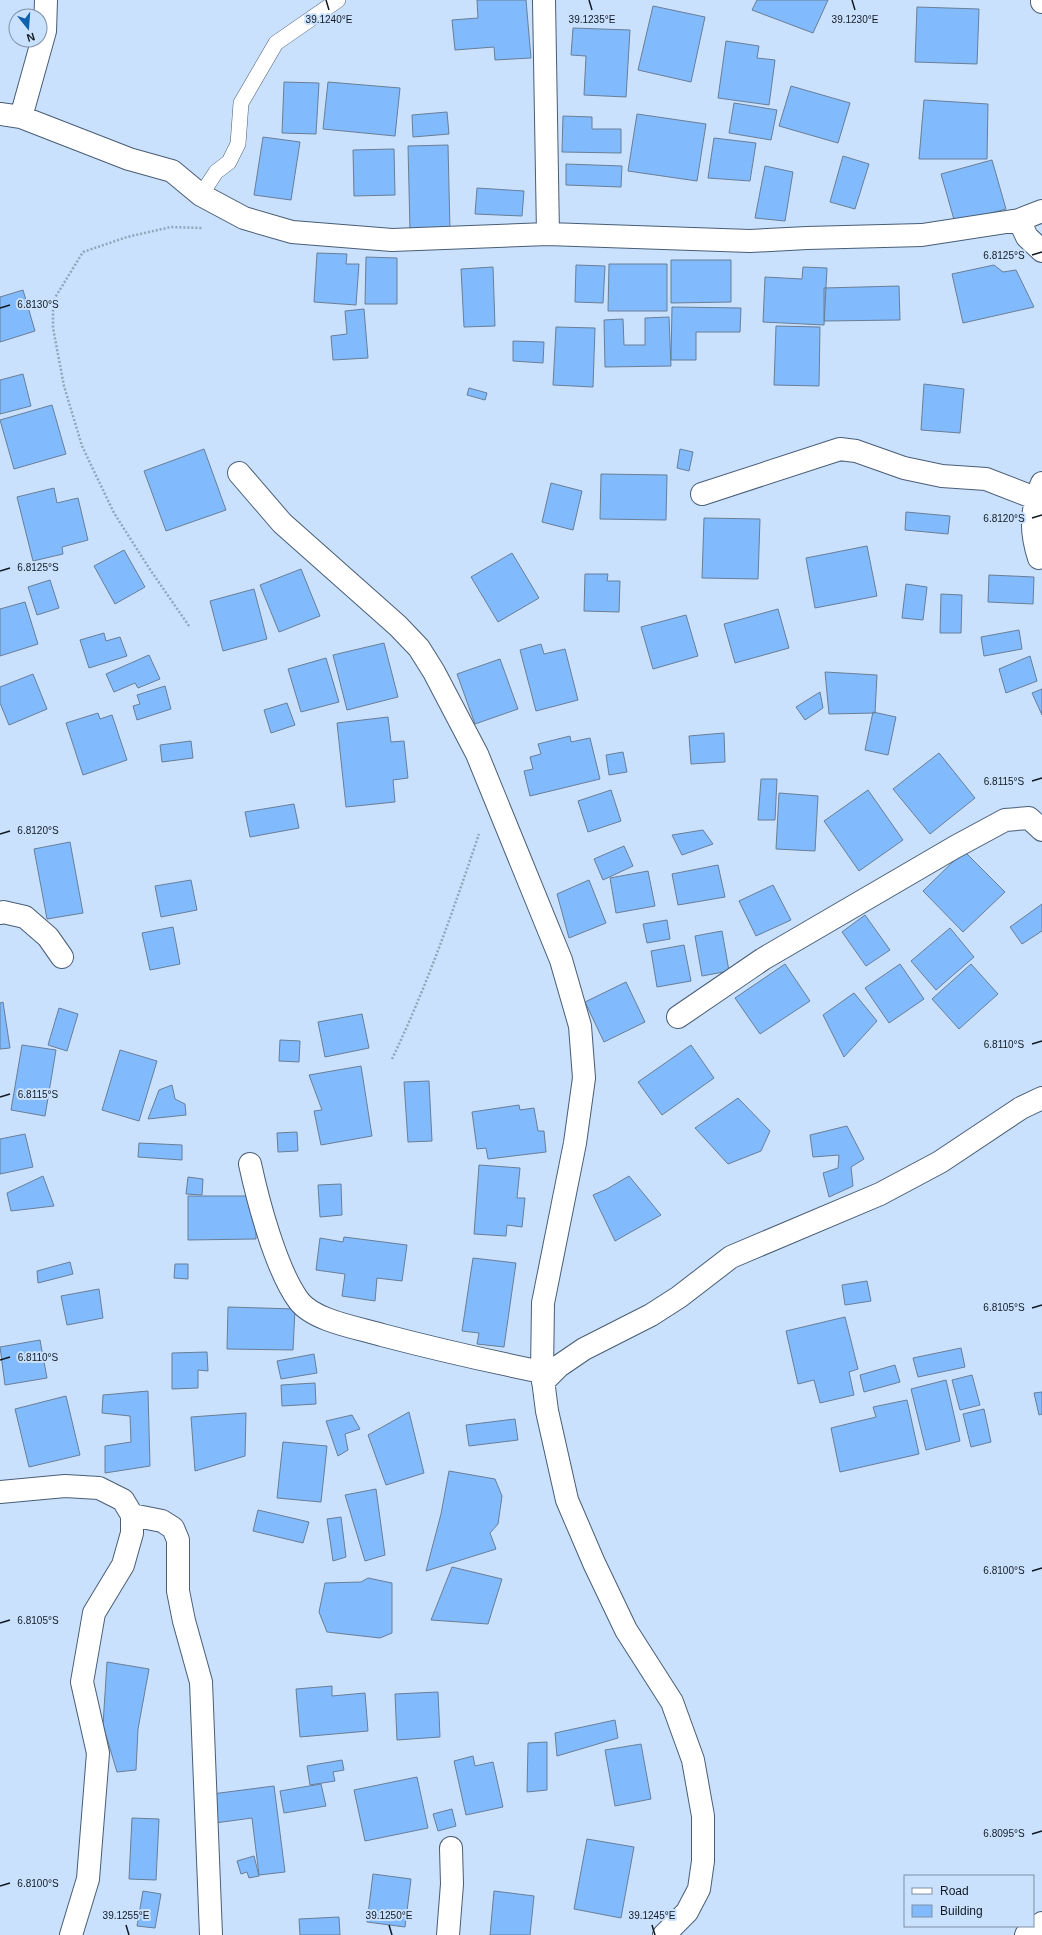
<svg xmlns="http://www.w3.org/2000/svg" width="1042" height="1935" font-family="Arial,sans-serif">
	<rect width="100%" height="100%" fill="#c9e1fd"/>
	<path fill="#81bafd" stroke="#697e97" d="M477,0H526L531,58L495,60L494,47L455,50L452,20L478,18Z
		M757,0H828L813,33L752,10Z
		M653,6L705,17L691,82L638,70Z
		M917,7L979,9L977,64L915,62Z
		M573,28L630,30L626,97L584,95L586,56L571,55Z
		M726,41L759,46L757,58L775,60L769,105L718,98Z
		M284,82L319,83L316,134L282,133Z
		M328,82L400,88L395,136L323,129Z
		M791,86L850,103L838,143L779,126Z
		M924,100L988,104L987,159H919Z
		M734,103L777,110L771,140L729,133Z
		M447,112L449,134L413,137L412,115Z
		M637,114L706,124L697,181L628,171Z
		M563,116L592,117V129H621V153L562,152Z
		M263,137L300,142L291,200L254,195Z
		M714,138L756,143L750,181L708,178Z
		M448,145L450,230L410,231L408,146Z
		M394,149L395,195L354,196L353,150Z
		M843,156L869,164L855,209L830,202Z
		M992,160L1006,209L955,223L941,174Z
		M566,164L622,166L621,187L566,185Z
		M765,166L793,172L785,221L755,218Z
		M477,188L524,191L522,216L475,214Z
		M317,253L347,254L346,264H359L356,305L314,302Z
		M366,257L397,258V304H365Z
		M671,260H731V302L671,303Z
		M609,264H667V311H608Z
		M576,265L605,266L603,303L575,302Z
		M994,265L1003,272L1016,270L1034,307L963,323L952,274Z
		M493,267L495,326L464,327L461,269Z
		M803,267L827,268L824,325L763,322L765,277L802,279Z
		M899,286L900,320L824,321V288Z
		M23,290L35,331L0,342V297Z
		M672,307L741,308L740,332H696V360H671Z
		M364,309L368,358L333,360L331,336L347,334L345,311Z
		M669,317L671,366L605,367L604,320L623,319L624,345H645V318Z
		M776,326L820,327L819,386L774,385Z
		M556,327L595,328L593,387L553,385Z
		M513,341L544,342L543,363L513,361Z
		M23,374L31,406L0,414V380Z
		M924,384L964,389L960,433L921,430Z
		M469,388L487,393L485,400L467,395Z
		M52,405L66,454L14,469L0,420Z
		M204,449L226,510L166,531L144,471Z
		M680,449L693,452L689,471L677,468Z
		M601,474L667,475L666,520L600,519Z
		M551,483L582,491L573,530L542,522Z
		M54,488L57,503L78,498L88,540L62,547L63,554L33,561L17,497Z
		M906,512L950,516L948,534L905,530Z
		M704,518L760,519L758,579L702,578Z
		M867,546L877,596L815,608L806,558Z
		M124,550L145,587L115,604L94,566Z
		M512,553L539,598L498,622L471,577Z
		M301,569L320,616L279,632L260,585Z
		M585,574H608L607,581H620L619,612L584,611Z
		M989,575L1034,577L1033,604L988,602Z
		M50,580L59,608L37,615L28,587Z
		M906,584L927,587L923,620L902,618Z
		M254,589L267,639L223,651L210,601Z
		M941,594L962,595L961,633H940Z
		M25,602L38,644L0,656V609Z
		M778,609L789,648L735,663L724,624Z
		M686,615L698,656L653,669L641,627Z
		M1019,630L1022,649L984,656L981,637Z
		M104,633L106,641L120,637L127,656L89,668L80,640Z
		M384,643L398,697L347,710L333,655Z
		M541,644L544,654L565,649L578,700L536,711L520,650Z
		M149,655L160,679L138,688L135,683L114,692L106,674Z
		M1030,656L1037,681L1006,693L999,669Z
		M326,658L339,702L301,712L288,669Z
		M500,659L518,709L475,724L457,674Z
		M825,672L877,675L875,713L829,714Z
		M33,674L47,709L9,725L0,703V687Z
		M165,686L171,709L137,720L133,706L140,704L137,695Z
		M1042,689V715L1032,693Z
		M820,692L823,708L805,720L796,707Z
		M287,703L295,725L271,733L264,710Z
		M873,712L896,717L888,755L865,750Z
		M98,713L100,719L112,715L127,760L83,775L66,723Z
		M388,717L391,742L404,741L408,778L393,780L395,802L346,807L337,723Z
		M724,733L725,762L691,764L689,736Z
		M570,736L571,742L590,738L600,779L530,796L524,771L533,769L530,757L541,754L538,744Z
		M191,741L193,758L162,762L160,745Z
		M623,752L627,772L609,775L606,755Z
		M939,753L975,798L930,834L893,789Z
		M761,779H777L775,820H758Z
		M611,790L621,821L588,832L578,801Z
		M868,790L903,840L859,871L824,821Z
		M779,793L818,796L815,851L776,849Z
		M294,804L299,828L250,837L245,812Z
		M703,830L713,844L682,855L672,835Z
		M70,842L83,913L47,919L34,849Z
		M624,846L633,866L603,880L594,859Z
		M964,851L1005,892L963,932L923,891Z
		M718,865L725,897L678,905L672,874Z
		M648,871L655,906L616,913L610,878Z
		M191,880L197,910L161,917L155,886Z
		M589,880L606,923L569,938L557,894Z
		M773,885L791,920L756,936L739,901Z
		M1042,904V931L1022,944L1010,927Z
		M865,915L890,950L866,966L842,932Z
		M667,920L670,939L647,943L643,924Z
		M173,927L180,964L150,970L142,933Z
		M950,928L974,957L936,990L911,961Z
		M722,931L729,971L702,976L695,936Z
		M684,945L691,981L657,987L651,951Z
		M785,964L810,1001L760,1034L735,998Z
		M900,964L924,999L889,1023L865,988Z
		M971,964L998,994L959,1029L932,999Z
		M626,982L645,1022L604,1042L585,1002Z
		M854,993L877,1021L844,1057L823,1015Z
		M3,1002L10,1048L0,1049V1003Z
		M59,1008L78,1014L67,1051L48,1045Z
		M362,1014L369,1048L325,1057L318,1022Z
		M280,1040L300,1041L299,1062L279,1061Z
		M22,1045L56,1050L45,1116L11,1110Z
		M691,1045L714,1078L662,1115L638,1082Z
		M120,1050L157,1061L139,1121L102,1110Z
		M361,1066L372,1136L321,1145L314,1111L322,1110L309,1075Z
		M429,1081L432,1141L408,1142L404,1082Z
		M172,1085L175,1099L185,1104L186,1115L148,1119L159,1090Z
		M738,1098L770,1131L761,1151L728,1164L695,1128Z
		M519,1105L520,1110L534,1108L538,1131H544L546,1152L488,1159L486,1148L477,1149L472,1112Z
		M847,1126L864,1159L851,1167L853,1186L829,1197L823,1173L838,1168L839,1155L813,1157L810,1135Z
		M297,1132L298,1151L278,1152L277,1133Z
		M25,1134L33,1167L0,1174V1139Z
		M139,1143L182,1145V1160L138,1157Z
		M479,1165L520,1168L517,1198H525L522,1227L507,1225L506,1236L474,1234Z
		M43,1176L54,1206L11,1211L7,1193Z
		M629,1176L661,1215L615,1241L593,1195L607,1189Z
		M188,1177L203,1179L202,1195L186,1194Z
		M341,1184L342,1215L320,1217L318,1185Z
		M188,1196H250V1211H256V1239L188,1240Z
		M344,1237L407,1245L402,1281L377,1278L375,1301L342,1296L345,1274L316,1270L320,1238L343,1242Z
		M473,1258L516,1263L504,1347L477,1344L479,1333L462,1331Z
		M70,1262L73,1274L38,1283L37,1271Z
		M175,1264H188V1279L174,1278Z
		M867,1281L871,1301L845,1305L842,1285Z
		M99,1289L103,1318L67,1325L61,1296Z
		M228,1307L295,1309L293,1350L227,1349Z
		M845,1317L858,1369L849,1372L854,1395L820,1403L814,1380L798,1384L786,1331Z
		M40,1340L47,1378L5,1385L0,1347Z
		M961,1348L965,1367L918,1377L913,1358Z
		M207,1352L208,1371L198,1370V1388L172,1389V1353Z
		M314,1354L317,1373L281,1379L277,1361Z
		M895,1365L900,1382L864,1392L860,1375Z
		M972,1375L980,1405L960,1410L952,1380Z
		M946,1380L960,1441L926,1450L911,1389Z
		M315,1383L316,1404L282,1406L281,1385Z
		M148,1391L150,1466L105,1473V1446L131,1442L130,1416L102,1413L103,1395Z
		M1042,1392V1414L1039,1415L1034,1393Z
		M66,1396L80,1455L29,1467L15,1409Z
		M907,1400L919,1454L840,1472L831,1428L876,1417L873,1407Z
		M984,1409L991,1442L971,1447L963,1414Z
		M409,1412L424,1473L386,1485L368,1435Z
		M246,1413L245,1456L195,1471L191,1417Z
		M352,1415L360,1429L345,1434L348,1450L338,1456L326,1421Z
		M515,1419L518,1440L469,1446L466,1425Z
		M283,1442L327,1446L321,1502L277,1498Z
		M449,1471L495,1479L502,1496L498,1524L490,1533L496,1549L426,1571L441,1514Z
		M376,1489L385,1555L365,1561L345,1495Z
		M258,1510L309,1522L303,1543L253,1531Z
		M341,1517L346,1557L333,1561L327,1519Z
		M452,1567L502,1579L488,1624L431,1620Z
		M368,1578L392,1583V1633L380,1638L327,1632L319,1612L325,1583L361,1582Z
		M107,1662L149,1669L138,1729L136,1770L117,1772L103,1725Z
		M332,1686V1696L365,1693L368,1731L300,1737L296,1689Z
		M438,1692L440,1737L397,1740L395,1694Z
		M615,1720L618,1738L557,1756L555,1733Z
		M547,1742V1790L527,1792L528,1743Z
		M641,1744L651,1799L615,1806L605,1750Z
		M473,1756L475,1766L493,1762L503,1807L466,1815L454,1761Z
		M342,1760L344,1770L333,1772L335,1781L310,1785L307,1766Z
		M417,1777L428,1828L365,1841L354,1790Z
		M321,1784L326,1806L284,1813L280,1791Z
		M274,1786L285,1872L259,1875L252,1818L215,1823L212,1794Z
		M452,1809L456,1826L438,1831L433,1814Z
		M132,1818L159,1819L156,1880L129,1879Z
		M587,1839L634,1847L621,1918L574,1909Z
		M254,1856L259,1876L249,1878L247,1872L241,1874L237,1861Z
		M373,1874L411,1879L405,1927L367,1922Z
		M143,1891L161,1894L155,1928L137,1926Z
		M494,1891L534,1896L530,1935H490Z
		M339,1917L340,1935H300L299,1919Z"/>
	<g fill="none" stroke-linecap="round" stroke-linejoin="round">
		<g stroke="#495d75" stroke-width="16">
			<path id="lane" d="M201,195L216,172L229,162L238,144L241,103L276,43L338,0"/>
		</g>
		<g stroke="#495d75" stroke-width="24">
			<path id="street" d="M544,0L548,234
				M1042,0V2
				M0,114L21,117L129,159L172,171L201,195L244,218L292,232L392,240L548,234L750,241L807,238L922,235L1019,220L1042,211
				M21,117L45,31L46,0
				M1019,220L1027,237L1042,251
				M239,473L282,523L398,626L419,648L434,672L477,754L561,960L580,1026L584,1078L575,1143L543,1303L542,1372L547,1411L567,1500L594,1563L626,1630L672,1702L693,1760L703,1816V1861L699,1889L687,1912L664,1935
				M702,494L840,449L856,451L904,468L942,476L986,479L1035,498
				M1039,558C1030,531 1031,509 1042,483
				M0,913L3,912L25,917L48,937L62,957
				M678,1017L763,959L955,847L1005,820L1029,818L1042,830
				M250,1164C258,1201 276,1270 299,1301C314,1321 359,1328 382,1335C435,1349 488,1361 542,1372
				M543,1382L559,1366L584,1349L651,1315L679,1297L731,1257L880,1194L940,1162L1021,1108L1042,1098
				M0,1492L65,1486L99,1488L123,1500L132,1515V1533L123,1565L94,1613L82,1682L98,1753L88,1879L71,1935
				M132,1515L162,1521L173,1528L178,1540V1591L184,1621L201,1682L211,1935
				M448,1935L452,1884L451,1848
				M1026,1935L1042,1923"/>
		</g>
		<path stroke="#91a5bb" stroke-width="2.5" stroke-dasharray="2 2" stroke-linecap="butt" d="M189,626L149,568L114,513L82,446L64,386L53,328V301L83,252L127,237L171,227L203,228
			M392,1059C427,986 453,911 479,834"/>
		<use href="#lane" stroke="#fff" stroke-width="15"/>
		<use href="#street" stroke="#fff" stroke-width="22"/>
	</g>
	<path fill="none" stroke="#101922" stroke-width="1.5" d="M326,0L329,10M589,0L592,10M852,0L855,10M1032,255L1042,252M0,308L10,305M1032,518L1042,515M0,571L10,568M1032,781L1042,778M0,834L10,831M1032,1044L1042,1041M0,1097L10,1094M1032,1308L1042,1305M0,1360L10,1357M1032,1571L1042,1568M0,1623L10,1620M1032,1834L1042,1831M0,1886L10,1883M126,1925L129,1935M389,1925L392,1935M652,1925L655,1935"/>
	<g font-size="10" text-anchor="middle" fill="#101922" stroke="#c9e1fd" stroke-width="4" stroke-linejoin="round" paint-order="stroke">
		<text x="329" y="23">39.1240°E</text>
		<text x="592" y="23">39.1235°E</text>
		<text x="855" y="23">39.1230°E</text>
		<text x="1004" y="259">6.8125°S</text>
		<text x="38" y="308">6.8130°S</text>
		<text x="1004" y="522">6.8120°S</text>
		<text x="38" y="571">6.8125°S</text>
		<text x="1004" y="785">6.8115°S</text>
		<text x="38" y="834">6.8120°S</text>
		<text x="1004" y="1048">6.8110°S</text>
		<text x="38" y="1098">6.8115°S</text>
		<text x="1004" y="1311">6.8105°S</text>
		<text x="38" y="1361">6.8110°S</text>
		<text x="1004" y="1574">6.8100°S</text>
		<text x="38" y="1624">6.8105°S</text>
		<text x="1004" y="1837">6.8095°S</text>
		<text x="38" y="1887">6.8100°S</text>
		<text x="126" y="1919">39.1255°E</text>
		<text x="389" y="1919">39.1250°E</text>
		<text x="652" y="1919">39.1245°E</text>
	</g>
	<rect x="904" y="1875" width="130" height="52" fill="#c9e1fd" stroke="#7f91a5"/>
	<rect x="912" y="1888" width="20" height="6" fill="#ffffff" stroke="#7f91a5"/>
	<text x="940" y="1895" font-size="12" fill="#101922">Road</text>
	<rect x="912" y="1905" width="20" height="12" fill="#81bafd" stroke="#7f91a5"/>
	<text x="940" y="1915" font-size="12" fill="#101922">Building</text>
	<g transform="translate(28 28) rotate(163)"><circle r="19" fill="#c9e1fd" stroke="#7f91a5"/>
	<path d="M0-3L7 15L0 10L-7 15Z" fill="#0d61af"/>
	<text y="-6" font-size="11" font-weight="bold" text-anchor="middle" fill="#101922">N</text>
	</g>
</svg>
